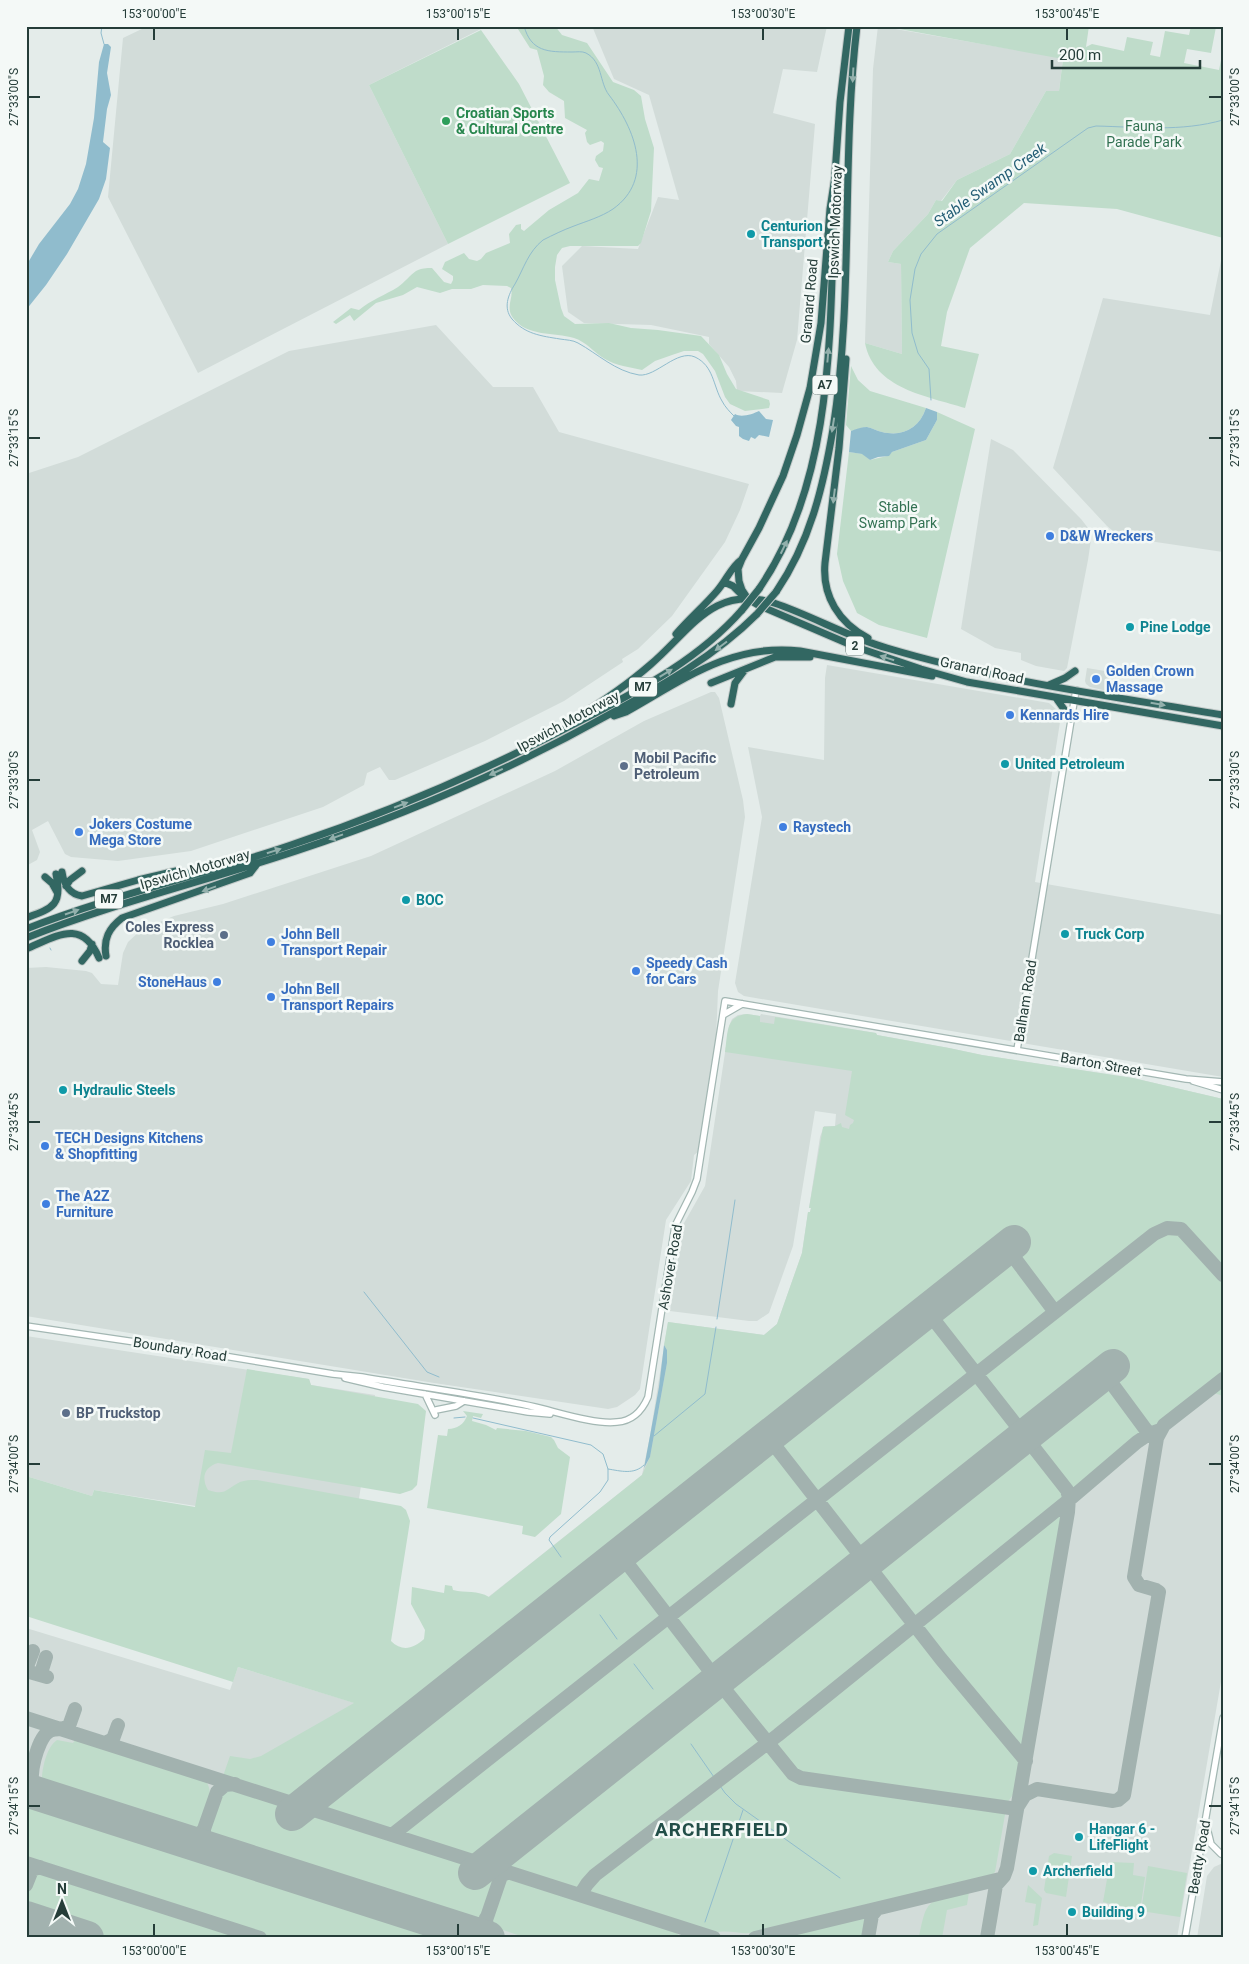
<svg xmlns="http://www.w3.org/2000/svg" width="1249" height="1964" font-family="Roboto,sans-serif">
	<rect width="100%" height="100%" fill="#e4ecea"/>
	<path fill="#d2dcd9" d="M148,26H487L369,85L448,244L198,373L108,197L123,38Z
		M592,26H827L817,72L783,69L773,113L815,124L797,340L782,393L737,391L736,381L729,367L709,344V337L651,325L584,323L568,312L562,266L582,246L638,249L658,197L679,200L649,95L614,79Z
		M878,26L1063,58L1059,91H1046L1010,154L957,180L941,201L936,200L928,214L893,251L888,262L901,264L902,354L865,343L873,69Z
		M1223,251V552L1129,538L1113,531L1107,526L1053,468L1103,298L1210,315Z
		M436,325L493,387H533L559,432L749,484L740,510L725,542L672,616L638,649L622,659L623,662L564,701L485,741L395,780H389L380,767L367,773L364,785L323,807L191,851L118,861L71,857L65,854L48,821L32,830L40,852L37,860L26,866V474L78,457L289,351Z
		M991,439L1013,450L1081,519L1092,533L1088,560L1067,668L1064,671L1036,666L1021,660V653L995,648L961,629Z
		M827,665L1049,703L1057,710L1060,715V722L1035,882L1223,915V1077L744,996L738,992L735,983L762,817L748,747L824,760L825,678Z
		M1087,668L1111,672L1107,691L1090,687L1086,684L1085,681Z
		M711,692H715L719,698L743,800L745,817L718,991L716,1039L698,1152L694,1155L691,1181L666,1220L640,1389L635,1395L617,1407L608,1409L434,1383L26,1316V968L46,967L86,971L92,973L101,984L118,985L123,953L128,942L141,930L174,916L223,904L371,856L555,771L644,721Z
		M747,1014L760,1016L761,1014L876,1033L877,1035L949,1048L982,1055L1133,1078L1223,1099V1670L1177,1938H26V1628L230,1690L238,1667L355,1703L642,1475L650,1436L668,1322L764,1335L777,1324L802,1253L808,1212H810L811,1208H809L820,1137L824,1126H835L836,1114L815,1111L793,1246L769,1313L757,1321H749L670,1311L683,1225L705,1186L729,1026L732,1019L738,1015Z
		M26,1336L309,1379L311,1385L375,1395L354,1531L94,1490L92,1496L26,1476Z
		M1223,1863V1938H1197L1207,1876L1214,1867Z"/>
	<path fill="#bfdcca" d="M516,26H555L562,35L587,43L613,82L634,90L641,96L645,119L654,148L651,211L641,243L638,246H570L562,248L557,255L555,267V280L561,308L564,316L575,324L609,323L631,328L658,330L701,336L719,355L727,374L736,389L769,400L770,404L769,408L745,411L730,404L725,397L715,371L703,354L698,351H684L672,355L655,361L642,370C630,367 616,366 605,359C594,353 587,342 574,338C554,332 527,337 513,318C505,307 514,298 511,288L507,286L483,285L471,289H452L440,293L417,287L403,295L376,303L354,321L350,315L336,324L333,322L351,308L359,310C371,300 385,295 398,287C405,282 410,275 416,271C422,268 426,268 432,268L444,282L451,284L453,280V276L442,269L445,262L464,253L469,259L477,261L481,259L486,253L510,243L509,234L516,225L521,224V229L524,231L549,210L578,193L589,179L599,181L603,168L599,167L595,160L596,156L603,151L604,143L601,141L590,145L587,142L585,133L587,130L565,118L564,101L549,92L543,85L544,76L537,50L530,48Z
		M883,26H1089L1086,47L1092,44L1124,51L1127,37L1153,42L1150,55L1160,57L1165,31L1189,35L1191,26L1216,27L1211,53L1187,49L1184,63L1219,70L1223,50V238L1117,209L1024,203L970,248L947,312L941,346L979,354L965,408C927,396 874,389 865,343L902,354L901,264L888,262L893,251L928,214L936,200L942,201L957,180L1010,154L1046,91H1059L1063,59Z
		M481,30L519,84L570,183L448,244L369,85Z
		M851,366L858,380L870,391L926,408C919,429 902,437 882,432C877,431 872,428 867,427C862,427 856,430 851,431L846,425Z
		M937,412L975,429L927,638L879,625L857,613L843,581L837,554L849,452L863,454L870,460L887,456L892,452L926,440L937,420Z
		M747,1014L760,1016V1022L774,1024L775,1017L876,1033L877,1035L949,1048L982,1055L1133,1078L1223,1099V1396L1214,1393L1215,1387L1222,1380L1220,1378H1217L1067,1497L1015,1792L1007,1803L995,1872L990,1877L750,1933C739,1934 726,1929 715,1933L512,1868L509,1864L511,1859L535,1840L520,1822L477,1856H473L329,1809L327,1806L328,1800L351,1782L337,1764L296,1796L291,1798L223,1776L230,1756L250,1759L261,1756L354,1703L238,1667L233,1682L26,1616V1476L92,1496L94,1490L195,1507L205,1450L231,1453L247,1369L309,1379L311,1385L418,1404L426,1411L417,1485L412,1490L400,1494L218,1463C204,1467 201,1478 208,1490C226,1496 226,1489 240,1482C245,1480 251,1480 257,1480L401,1506L406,1510L410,1521L391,1641C402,1652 413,1649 424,1639L425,1630L411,1604L412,1587L444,1593L445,1585L452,1586L453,1590C465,1593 478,1590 489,1597L642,1475L650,1457L667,1363V1350L664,1345L668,1322L764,1335L777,1324L802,1253L808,1212H810L811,1208H809L823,1127L835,1126L841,1123L842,1127L849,1129L850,1125L853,1123L854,1120L845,1115L852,1071L725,1052C728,1034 725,1016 747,1014Z
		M463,1411L483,1414L481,1418L473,1416L472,1421L486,1425L496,1430L497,1428L526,1431L551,1437L554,1440L558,1448L570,1457L561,1514L535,1537L522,1534L523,1526L427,1508L438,1435L447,1436L448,1429C457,1429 464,1424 467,1416Z
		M57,1740L73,1743L75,1740L83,1741L205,1780C216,1793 206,1815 200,1829L194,1832L47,1784L42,1777C43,1765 47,1747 57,1740Z
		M230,1789H236L283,1805L298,1824L312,1814L467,1863L481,1882L494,1872L497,1873V1878L483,1917L475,1921L210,1836C206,1825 218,1793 230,1789Z
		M26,1802L450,1938H272L26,1859Z
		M1054,1853L1072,1856L1066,1897L1046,1893L1044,1890L1049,1856Z
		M1110,1862L1134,1863L1133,1875L1145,1877L1140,1911L1103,1902Z
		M1148,1866L1187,1873L1180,1917L1141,1911Z
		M41,1872L238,1935L239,1938H111L87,1930L81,1923L27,1905C25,1895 30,1882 35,1873Z
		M506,1877L671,1929L677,1933L680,1938H527L494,1927L490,1924C489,1914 499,1884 506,1877Z
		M1028,1885L1042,1898L1038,1925L1033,1926L1036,1904L1025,1902Z
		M969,1892L967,1905L947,1910L942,1938H919C927,1895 929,1902 969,1892Z
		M864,1917L866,1920L864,1933L860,1938H775Z"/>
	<path fill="#90bccd" d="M104,44H108L111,47L107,73L111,95L107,109L103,142L110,148L106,179L99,199L67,254L46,285L26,310V266L39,244L70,204L78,189L86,164L94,118L99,62Z
		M926,408L937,412V420L926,440L892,452L889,456L878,457L870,460L862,454L849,452L851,431C856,429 862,427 867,427C872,428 877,431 882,432C902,437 919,429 926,408Z
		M759,411L766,419L773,420L769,437L759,435L755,439L751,437L749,441L743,439L739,436V427L736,426L731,420L735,414C741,418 753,414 759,411Z
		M664,1345L667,1350V1363L650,1457L644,1468L659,1387Z"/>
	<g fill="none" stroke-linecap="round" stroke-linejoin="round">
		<path stroke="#90bccd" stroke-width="1" d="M102,26L101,33L104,44
			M524,26C531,52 548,52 572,52C577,52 582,51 586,53C603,62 599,82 609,95C635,129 655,179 613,209C601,217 587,221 574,226C563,230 553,235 543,240C528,252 524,268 515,284C508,295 503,308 512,319C525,334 541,336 560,339C566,340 573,340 578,343C598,354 615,371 639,375C656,377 677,349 695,357C714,366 713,386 722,401C725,407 730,412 734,416
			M931,400L929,369L918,353L912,333L910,300L915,269L921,254L937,234L1088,128L1096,126C1139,127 1181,132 1223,120
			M50,948L51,950
			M364,1292L427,1372L439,1377
			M717,1319L735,1200
			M454,1418L465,1417
			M473,1418L591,1445L603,1454L608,1469V1480L600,1492L550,1537L549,1540L561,1557
			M654,1436L705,1394L716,1327
			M608,1469C621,1471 634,1475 644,1465
			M600,1615L617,1639
			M634,1664L653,1689
			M691,1744L725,1793L736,1804L840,1878
			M705,1922L743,1810"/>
		<path stroke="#a2b2af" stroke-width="14" d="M1007,1248L1055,1312
			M927,1311L1067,1490L1069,1497L1068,1512L1007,1868L1004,1876L996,1885L987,1938
			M1104,1373L1149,1434
			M768,1437L941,1659L1026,1761
			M620,1554L717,1680L793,1774L801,1778L1017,1809
			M26,1669L33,1651
			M26,1671L47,1677
			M38,1674L41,1673L46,1657
			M26,1718L714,1938
			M61,1729L69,1726L75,1709
			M62,1729C56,1729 51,1729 47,1733C38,1740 27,1778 34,1788C41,1798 73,1805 85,1809
			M105,1743L113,1739L118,1725
			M235,1784L225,1785L217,1792L204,1829V1837L207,1844L214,1849L258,1864
			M1018,1806L1025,1795L1037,1789L1113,1801L1118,1800L1124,1795L1159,1592L1156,1590L1139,1585L1134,1577L1157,1438L1164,1425L1223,1379
			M140,1826C158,1832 192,1850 204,1829
			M392,1835L1154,1234L1167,1228L1181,1229L1223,1275
			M26,1863L260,1938
			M26,1885L32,1870L40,1867
			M580,1895L587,1884L595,1875L778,1735L1069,1500L1137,1442L1149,1434L1160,1430
			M422,1916L465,1930L477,1928L486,1920L501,1876L508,1872
			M26,1917L47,1925
			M486,1918L487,1930L493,1938
			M755,1938L1000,1879
			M868,1938L872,1915L877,1909"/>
		<path stroke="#a2b2af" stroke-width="34" d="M26,1790L488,1938
			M292,1814L1014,1242
			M475,1873L1113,1366
			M26,1918L87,1938"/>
		<g stroke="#a3b7b3" stroke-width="8">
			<path id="secondary" d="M723,1015L742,1004
				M1017,1050L1076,690
				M1193,1081L1223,1090
				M26,1326L176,1348L333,1374L362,1377C419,1387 478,1394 535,1407C557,1412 596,1425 617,1422C633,1421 642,1411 648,1397L675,1226L692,1192L697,1179L725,1001L1186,1079L1223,1082
				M345,1378L383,1387L528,1412L550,1414
				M425,1394L435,1415
				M436,1410L456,1406L464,1401
				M1206,1824L1211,1844L1221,1854
				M1185,1938L1223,1718"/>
		</g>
		<g stroke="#c2c9c8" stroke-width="9">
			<path id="highway" d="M836,170L830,209L821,323L810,388L797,435L783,476L759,528L742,559L738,569L739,581L742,590L748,599L758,605L856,647L921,669L967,682L1223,726
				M835,174L840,102L849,26
				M846,359L839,448L825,563C822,596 839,623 868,638
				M724,582L733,586L742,595
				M759,589C834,480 830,333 834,207
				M776,592C810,542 823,488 833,429C854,296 841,160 857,26
				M676,634C689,619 704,606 717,591C726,581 731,567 741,560
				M711,683L775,657H810
				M1049,685L1065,678L1075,671
				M1056,698L1071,719
				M731,704L735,683L744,671
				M614,716L626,712C683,680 731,643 800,651L932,676
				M576,718C602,702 627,685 650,665C691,630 713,584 774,603C813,616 848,637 887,648C997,681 1110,696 1223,715
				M62,872C64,885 69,894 82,896L138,880L176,871L191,874
				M45,877L52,883L57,892
				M66,886L70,880L82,871
				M26,918C53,908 63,905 56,874
				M26,929C113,895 203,875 291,845C393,811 491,768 586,718C643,688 699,659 742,610
				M26,938C114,903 206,881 296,851C405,815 510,770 610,714C663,685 715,656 757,614
				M26,949C57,936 82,918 99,958
				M106,956C103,939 109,928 122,918L250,873L257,864
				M82,961L90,951L92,944"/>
		</g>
		<use href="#secondary" stroke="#fff" stroke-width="5.5"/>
		<use href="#highway" stroke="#326762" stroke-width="7"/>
		<g stroke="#c2c9c8" stroke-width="9" stroke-linecap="butt">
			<path id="highway-bridge" d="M742,610L759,589
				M757,614L776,592"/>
		</g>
		<use href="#highway-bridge" stroke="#326762" stroke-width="7"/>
	</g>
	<defs><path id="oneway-solid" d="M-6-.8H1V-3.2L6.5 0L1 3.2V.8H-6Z" transform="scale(1.25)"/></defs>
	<g fill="#93b0ac">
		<use href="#oneway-solid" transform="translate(853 75) rotate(93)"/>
		<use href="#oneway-solid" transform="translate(828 355) rotate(-85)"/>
		<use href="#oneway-solid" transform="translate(833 425) rotate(99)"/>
		<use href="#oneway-solid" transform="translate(834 496) rotate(97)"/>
		<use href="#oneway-solid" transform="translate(784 547) rotate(-64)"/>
		<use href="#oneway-solid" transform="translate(721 646) rotate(143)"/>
		<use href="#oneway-solid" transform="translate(887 658) rotate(-162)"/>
		<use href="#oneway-solid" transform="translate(666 673) rotate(-31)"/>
		<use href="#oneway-solid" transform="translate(1158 704) rotate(10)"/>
		<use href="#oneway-solid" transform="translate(496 772) rotate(155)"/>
		<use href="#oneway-solid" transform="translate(401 805) rotate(-21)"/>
		<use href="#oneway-solid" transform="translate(336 837) rotate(160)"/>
		<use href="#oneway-solid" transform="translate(274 851) rotate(-17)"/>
		<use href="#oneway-solid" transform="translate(209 889) rotate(160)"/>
		<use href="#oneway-solid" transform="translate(72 912) rotate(-19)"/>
	</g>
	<path fill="none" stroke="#253d39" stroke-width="2" d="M154,28V40M458,28V40M763,28V40M1067,28V40M28,97H40M1209,97H1222M28,438H40M1209,438H1222M28,780H40M1209,780H1222M28,1122H40M1209,1122H1222M28,1464H40M1209,1464H1222M28,1806H40M1209,1806H1222M154,1924V1936M458,1924V1936M763,1924V1936M1067,1924V1936"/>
	<circle fill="#2e9e5b" stroke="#f4f9f7" stroke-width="2" cx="446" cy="121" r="5"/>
	<g fill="#0f9aa8" stroke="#f4f9f7" stroke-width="2">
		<circle cx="751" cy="234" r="5"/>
		<circle cx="1130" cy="627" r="5"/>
		<circle cx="1005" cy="764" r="5"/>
		<circle cx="406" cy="900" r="5"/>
		<circle cx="1065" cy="934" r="5"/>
		<circle cx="63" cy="1090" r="5"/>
		<circle cx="1079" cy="1837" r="5"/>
		<circle cx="1033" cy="1871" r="5"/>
		<circle cx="1072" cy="1912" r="5"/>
	</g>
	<g fill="#3f7fe0" stroke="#f4f9f7" stroke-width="2">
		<circle cx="1050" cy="536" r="5"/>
		<circle cx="1096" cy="679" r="5"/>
		<circle cx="1010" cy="715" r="5"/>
		<circle cx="783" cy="827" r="5"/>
		<circle cx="79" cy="832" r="5"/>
		<circle cx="271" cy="942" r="5"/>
		<circle cx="636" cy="971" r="5"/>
		<circle cx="217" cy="982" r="5"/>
		<circle cx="271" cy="997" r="5"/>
		<circle cx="45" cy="1146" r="5"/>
		<circle cx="46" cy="1204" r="5"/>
	</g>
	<g fill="#5c6f8a" stroke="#f4f9f7" stroke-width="2">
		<circle cx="624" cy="766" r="5"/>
		<circle cx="224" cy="935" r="5"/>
		<circle cx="66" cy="1413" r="5"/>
	</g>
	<g text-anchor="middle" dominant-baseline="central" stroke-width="5" stroke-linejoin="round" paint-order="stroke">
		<g fill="#f4f9f7" stroke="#637572" stroke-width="1">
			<rect x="812.5" y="375.5" width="25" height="19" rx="4"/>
			<rect x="846" y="636.5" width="18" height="19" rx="4"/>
			<rect x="629" y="677.5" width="28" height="19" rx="4"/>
			<rect x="95" y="889.5" width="28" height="19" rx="4"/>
		</g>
		<g font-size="12" font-weight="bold" fill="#253d39">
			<text x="825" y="385">A7</text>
			<text x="855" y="646">2</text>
			<text x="643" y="687">M7</text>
			<text x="109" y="899">M7</text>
		</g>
		<g font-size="14" font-weight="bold" fill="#27864d" stroke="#f4f9f7" text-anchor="start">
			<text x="456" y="113">Croatian Sports<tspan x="456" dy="16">&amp; Cultural Centre</tspan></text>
		</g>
		<g font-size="14" fill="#327152" stroke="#f4f9f7">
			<text x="1144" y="126">Fauna<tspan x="1144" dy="16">Parade Park</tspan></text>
			<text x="898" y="507">Stable<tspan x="898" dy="16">Swamp Park</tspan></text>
		</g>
		<g font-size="14" fill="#253d39" stroke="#f4f9f7">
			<text transform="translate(835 222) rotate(-88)">Ipswich Motorway</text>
			<text transform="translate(809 301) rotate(-85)">Granard Road</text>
			<text transform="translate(982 670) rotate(12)">Granard Road</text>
			<text transform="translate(568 721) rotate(-28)">Ipswich Motorway</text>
			<text transform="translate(195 869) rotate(-16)">Ipswich Motorway</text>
			<text transform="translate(1025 1001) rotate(-81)">Balham Road</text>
			<text transform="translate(1101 1064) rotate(10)">Barton Street</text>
			<text transform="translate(670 1267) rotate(-80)">Ashover Road</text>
			<text transform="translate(180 1349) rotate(9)">Boundary Road</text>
			<text transform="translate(1199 1857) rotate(-80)">Beatty Road</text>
		</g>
		<g font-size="14" font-weight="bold" fill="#0d838f" stroke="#f4f9f7" text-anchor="start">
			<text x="761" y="226">Centurion<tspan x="761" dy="16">Transport</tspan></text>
			<text x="1140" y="627">Pine Lodge</text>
			<text x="1015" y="764">United Petroleum</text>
			<text x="416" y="900">BOC</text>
			<text x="1075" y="934">Truck Corp</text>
			<text x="73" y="1090">Hydraulic Steels</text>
			<text x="1089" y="1829">Hangar 6 -<tspan x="1089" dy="16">LifeFlight</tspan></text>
			<text x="1043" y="1871">Archerfield</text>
			<text x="1082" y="1912">Building 9</text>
		</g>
		<g font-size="14" font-weight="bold" fill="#366cbe" stroke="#f4f9f7" text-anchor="start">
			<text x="1060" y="536">D&amp;W Wreckers</text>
			<text x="1106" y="671">Golden Crown<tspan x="1106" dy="16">Massage</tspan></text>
			<text x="1020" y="715">Kennards Hire</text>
			<text x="89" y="824">Jokers Costume<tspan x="89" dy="16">Mega Store</tspan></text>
			<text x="793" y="827">Raystech</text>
			<text x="281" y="934">John Bell<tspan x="281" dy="16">Transport Repair</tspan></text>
			<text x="646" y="963">Speedy Cash<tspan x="646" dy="16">for Cars</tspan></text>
			<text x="207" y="982" text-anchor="end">StoneHaus</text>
			<text x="281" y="989">John Bell<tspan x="281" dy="16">Transport Repairs</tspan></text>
			<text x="55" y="1138">TECH Designs Kitchens<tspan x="55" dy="16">&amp; Shopfitting</tspan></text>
			<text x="56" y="1196">The A2Z<tspan x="56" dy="16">Furniture</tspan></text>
		</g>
		<g font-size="14" font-weight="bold" fill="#4e5e75" stroke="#f4f9f7" text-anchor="start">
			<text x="634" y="758">Mobil Pacific<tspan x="634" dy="16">Petroleum</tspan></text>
			<text x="214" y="927" text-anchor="end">Coles Express<tspan x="214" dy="16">Rocklea</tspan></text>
			<text x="76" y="1413">BP Truckstop</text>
		</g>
		<g font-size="15" font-style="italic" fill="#235d75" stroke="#f4f9f7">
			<text transform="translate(990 185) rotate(-35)">Stable Swamp Creek</text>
		</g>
		<g font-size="19" font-weight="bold" letter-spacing="1" fill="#224e48" stroke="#f4f9f7">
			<text x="722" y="1829">ARCHERFIELD</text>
		</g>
	</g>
	<rect width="1249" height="1964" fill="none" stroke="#f4f9f7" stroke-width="55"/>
	<g transform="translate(62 1902)" stroke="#f4f9f7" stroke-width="4" paint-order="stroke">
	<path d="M0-4L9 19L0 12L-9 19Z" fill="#253d39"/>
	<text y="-8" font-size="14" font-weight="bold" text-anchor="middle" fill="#253d39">N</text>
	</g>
	<path d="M1052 60v8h148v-8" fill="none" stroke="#253d39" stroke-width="2.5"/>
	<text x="1059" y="60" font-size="15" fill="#253d39" stroke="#f4f9f7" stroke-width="4" paint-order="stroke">200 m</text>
	<rect x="28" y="28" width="1194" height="1908" fill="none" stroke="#253d39" stroke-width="2"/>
	<g font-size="12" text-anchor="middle" fill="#253d39">
		<text x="154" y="18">153°00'00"E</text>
		<text x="458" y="18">153°00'15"E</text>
		<text x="763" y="18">153°00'30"E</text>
		<text x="1067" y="18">153°00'45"E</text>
		<text transform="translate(14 97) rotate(-90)" y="4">27°33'00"S</text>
		<text transform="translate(1235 97) rotate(-90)" y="4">27°33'00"S</text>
		<text transform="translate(14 438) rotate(-90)" y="4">27°33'15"S</text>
		<text transform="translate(1235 438) rotate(-90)" y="4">27°33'15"S</text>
		<text transform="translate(14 780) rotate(-90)" y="4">27°33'30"S</text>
		<text transform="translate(1235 780) rotate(-90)" y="4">27°33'30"S</text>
		<text transform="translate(14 1122) rotate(-90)" y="4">27°33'45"S</text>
		<text transform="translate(1235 1122) rotate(-90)" y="4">27°33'45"S</text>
		<text transform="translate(14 1464) rotate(-90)" y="4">27°34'00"S</text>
		<text transform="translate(1235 1464) rotate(-90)" y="4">27°34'00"S</text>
		<text transform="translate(14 1806) rotate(-90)" y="4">27°34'15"S</text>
		<text transform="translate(1235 1806) rotate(-90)" y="4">27°34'15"S</text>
		<text x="154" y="1955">153°00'00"E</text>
		<text x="458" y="1955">153°00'15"E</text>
		<text x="763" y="1955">153°00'30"E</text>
		<text x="1067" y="1955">153°00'45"E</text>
	</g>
</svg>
